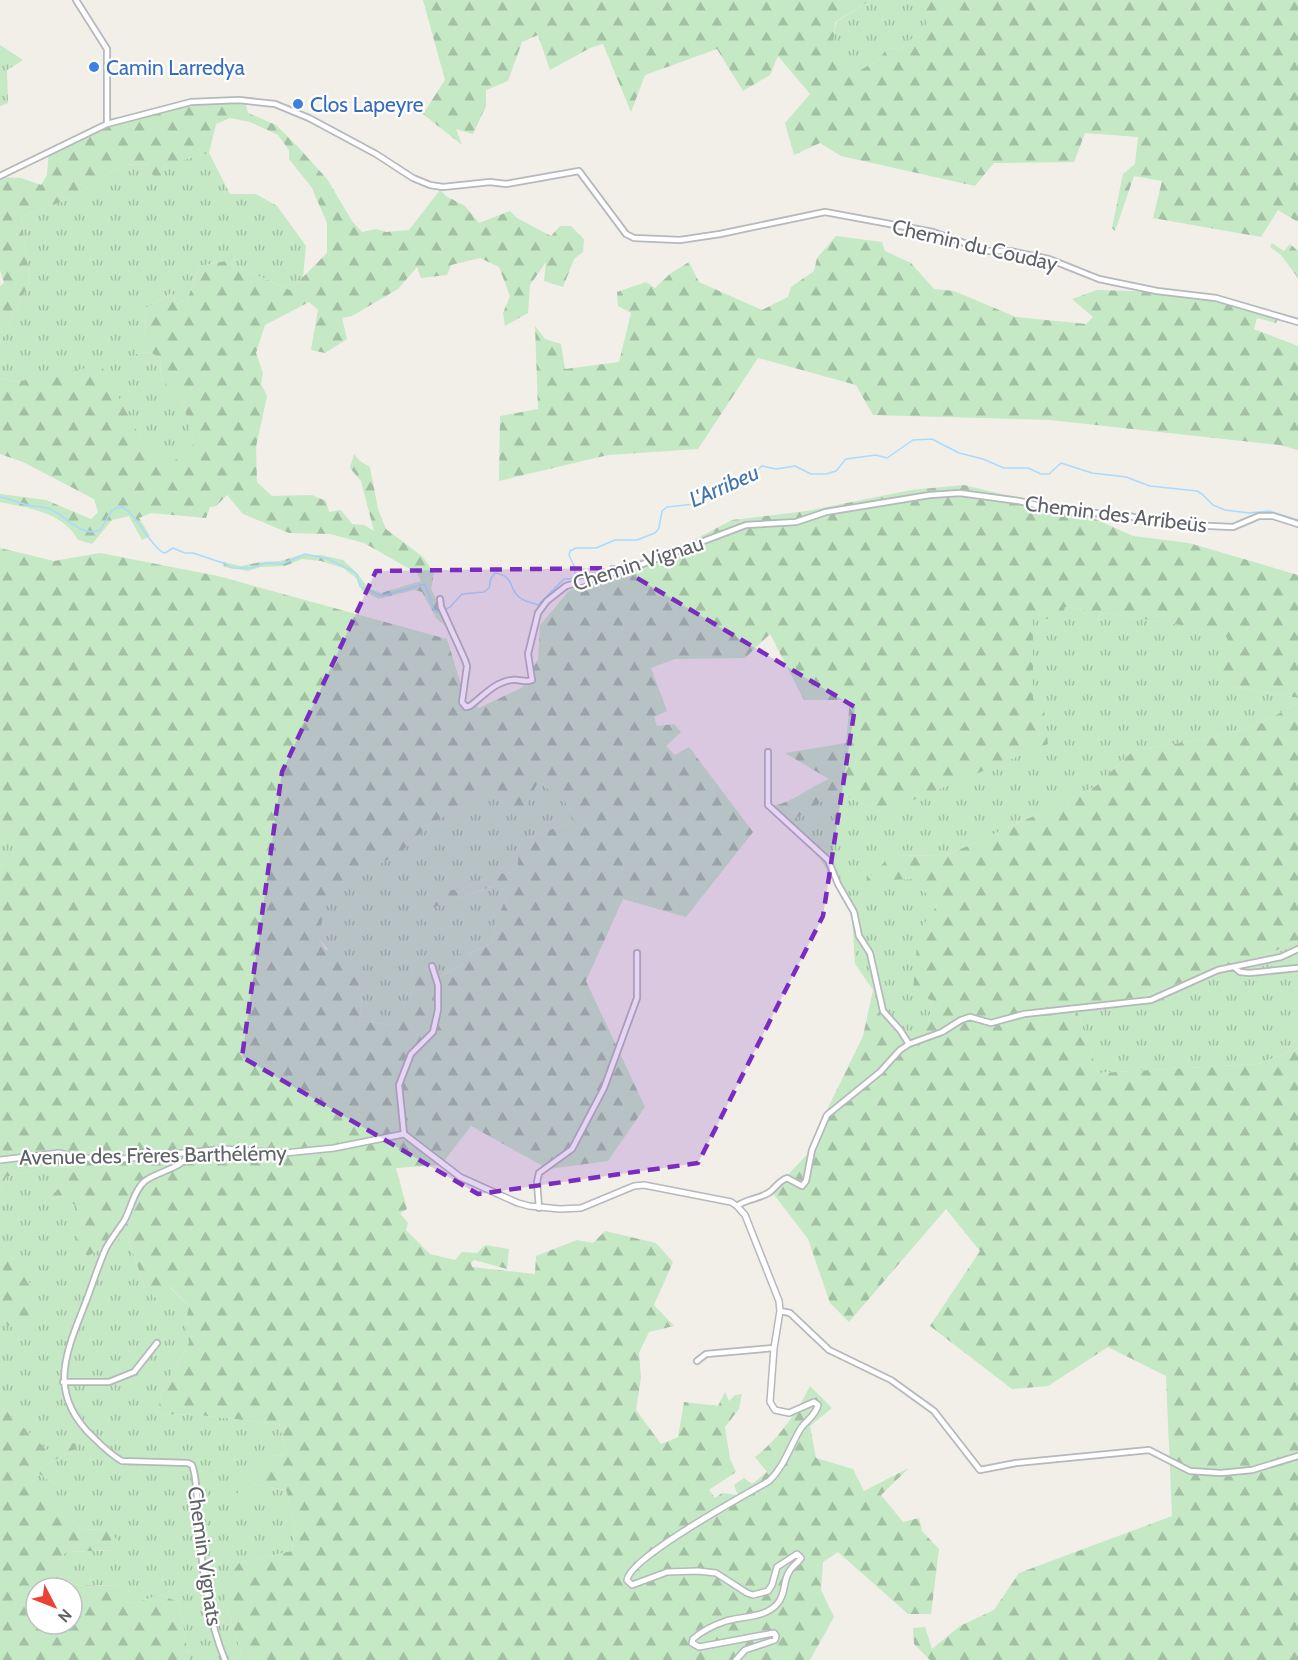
<svg xmlns="http://www.w3.org/2000/svg" width="1298" height="1660" font-family="Cabin,sans-serif">
	<defs>
		<pattern id="grass-tufts" width="24" height="20" patternUnits="userSpaceOnUse" patternTransform="scale(1.5)"><rect width="24" height="20" fill="#c5e8c5"/><path d="M3 7l-1-3M5 7V3M7 7l1-3M15 17l-1-3M17 17v-4M19 17l1-3" fill="none" stroke="#a3c0a4"/></pattern>
		<pattern id="forest-firs" width="22" height="20" patternUnits="userSpaceOnUse" patternTransform="scale(1.5)"><rect width="22" height="20" fill="#c5e8c5"/><path d="M5 1l3.5 6h-7zM16 11l3.5 6h-7z" fill="#a3c0a4"/></pattern>
	</defs>
	<rect width="100%" height="100%" fill="#f1efe8"/>
	<path fill="url(#grass-tufts)" d="M871,0H911L926,11V25L902,48L887,49L876,62L860,70L832,48L836,22Z
		M0,45L23,60L7,70L8,103L0,106Z
		M209,153L230,194H256L277,206L306,246L303,277L290,290L225,261L200,266L187,300L177,304L172,293L146,308L145,341L135,354L150,352L160,358L161,378L183,404L194,444L166,469L144,444L101,366L16,382L0,378V343L30,281L21,217L72,198L122,165L147,164L163,184L159,166Z
		M1065,607L1221,631L1243,653L1231,686L1298,698V703L1256,726L1207,739L1134,750L1096,786L1054,807L945,856L892,855L937,905L918,934L933,1001L927,1026L910,1044L882,1020L873,990L855,964L852,916L820,858L770,812L773,806L811,841L813,838L795,818L837,792L882,813L1033,700V619Z
		M538,782L565,800L573,822L520,840L517,872L497,874L461,890H447L440,899L422,906L434,932L428,909L494,886L508,892L496,923L493,942L467,955L460,943L458,944L464,964L437,978L415,986L394,1025L359,1021L363,989L319,939L327,887L344,882L399,854L430,824L487,793L510,809Z
		M0,823L27,842L0,867Z
		M1298,940V1049L1257,1064L1098,1073L1076,1008L1143,996L1221,968L1269,954Z
		M45,1167L78,1168L50,1199L64,1196L79,1209L88,1256L127,1235L145,1288L169,1287L189,1306L186,1320L189,1343L162,1392L157,1414L199,1415L279,1424L288,1454L269,1456L241,1502L252,1484L286,1490L295,1522L292,1551L239,1563L225,1600L243,1660H189L179,1602L161,1595L130,1604L126,1586L76,1585L50,1570L66,1552L115,1550L105,1529L81,1530L57,1500L34,1493L31,1484L38,1473L54,1484L61,1480L47,1464L76,1449L48,1451L2,1408H0V1322L36,1335L24,1266L11,1257L0,1240V1190L6,1177Z"/>
	<path fill="url(#forest-firs)" fill-rule="evenodd" d="M423,0H871L835,22L833,48L860,70L876,62L887,49L902,48L926,25L925,11L911,0H1298V222L1278,210L1261,237L1153,218L1162,181L1134,176L1115,231L1112,228L1123,174L1135,164L1138,137L1085,133L1074,162L994,163L975,186L841,156L820,143L794,155L785,123L810,94L778,56L770,75L743,91L717,49L645,75L631,112L603,44L590,48L550,70L538,35L522,42L508,81L486,90V106L473,134L456,129L462,145L423,114L445,80Z
		M244,98L248,113L276,125L298,147L327,179L352,221L362,232L376,229L386,232L409,230L440,190L446,196L465,206L479,223L510,211L517,218L551,236L560,226H571L584,239L583,252L574,259L563,287L544,281L546,262L530,285L528,313L505,326L503,313L510,296L499,267L480,258L451,265L447,275L421,278L417,267L398,289L352,316L342,318L347,339L325,353L311,350L318,310L309,302L265,325L256,353L263,373L261,384L267,396L256,447L257,482L272,496L312,495L326,501L329,512L341,510L352,524L364,525L374,531L361,481L350,468L354,454L360,461L370,467L378,509L386,529L423,557L434,573L431,589L448,623L445,626L436,618L422,592L414,590L379,599L362,591L356,578L343,568L321,561L302,559L285,566L261,567L248,571L224,567L223,562L241,566L261,562L280,561L300,555H321L343,560L358,574L368,588L381,593L421,581L417,573L364,543L330,534L289,533L243,514L227,495L216,506L210,507L206,518L151,513L139,518L150,536L142,540L129,516L112,520L92,544L78,540C63,512 28,508 0,502V494L46,500L91,519L98,512L94,499L23,462L0,454V378L16,382L101,365L144,444L164,452L162,462L166,468L194,444L183,404L161,378L160,358L150,352L134,354L145,341L146,308L172,293L177,304L187,300L200,266L225,261L290,290L327,253V223L312,188L289,159V150L278,135L250,122L230,118L216,124L209,153L160,166L163,184L159,187L147,164L122,165L72,198L21,217L30,281L0,343V286L4,283L0,270V177L21,178L41,185L47,175L49,148L111,118Z
		M836,236L882,242L885,251L911,263L934,289L954,291L1016,317L1086,324L1093,317L1072,299L1097,290L1163,292L1208,298L1280,314L1276,323L1257,318L1254,329L1298,346V450L1280,445L1050,420L873,415L856,385L758,358L698,449L608,455L499,481L500,416L538,409L535,326L545,339L561,344L565,369L619,362L631,313L618,306L617,292L646,282L655,288L671,273L689,262L699,282L762,310L788,297L791,287L814,271L817,258Z
		M1272,243L1284,251L1290,244L1298,251V278L1281,255L1270,247Z
		M964,485L1084,514L1133,536L1189,543L1298,575V698L1231,686L1215,661L1242,652L1220,631L1065,607L1061,619H1033V699L1044,709L1048,744L882,813L837,792L796,818L814,838L811,841L773,806C793,802 810,787 829,779L785,753L846,743L850,700H804L770,634L745,658L675,659L651,668L667,711L654,717L657,726L674,724L681,732L666,746L675,755L689,747L753,832L686,917L623,899L586,981L645,1107L608,1161L548,1169L471,1126L441,1165L396,1168L407,1209L400,1213L408,1223L406,1230L430,1254L455,1260L462,1252L477,1253L485,1245L509,1249L507,1269L474,1260L471,1263L472,1267L535,1274L536,1256L577,1240L593,1243L605,1231L656,1243L673,1262L654,1305L674,1326L649,1332L639,1353L641,1378L636,1410L661,1444L678,1437L684,1402L718,1406L725,1392L729,1401L735,1395L742,1394L739,1409L725,1427L730,1459L736,1472L709,1490L715,1498L722,1493L738,1495L734,1485L744,1478L752,1484L767,1472L755,1457C780,1438 796,1413 810,1386L832,1408L810,1426L816,1458L853,1469L864,1491L909,1468L881,1495L903,1522L919,1518L922,1531L939,1549L931,1614H908L838,1552L823,1562L821,1590L834,1617L810,1660H243L225,1600L230,1576L239,1563L292,1551L295,1522L286,1490L253,1484L241,1502L236,1495L269,1456L288,1454L279,1424L199,1415L157,1414L162,1392L189,1343L186,1320L189,1306L170,1287L157,1299L145,1288L127,1235L88,1256L77,1249L79,1209L64,1196L49,1199L77,1168L45,1167L6,1177L0,1190V867L26,842L0,823V548L54,561L100,553L218,576L447,639L466,701L479,708L523,687L538,659L540,625L569,591L588,579L692,541L732,520L807,511L911,490ZM538,782L565,801L573,822L520,840L517,872L497,874L461,890H447L440,899L422,906L429,934L434,933L429,909L493,886L508,892L496,923L493,942L468,955L460,943L457,944L464,964L438,978L426,960L407,969L415,986L394,1025L359,1021L363,989L341,946L326,950L319,939L328,887L344,882L399,854L430,824L487,793L510,809L524,811Z
		M1298,703V940L1269,954L1221,968L1143,996L1076,1008L1098,1073L1257,1064L1298,1049V1660H930L914,1644L913,1628L925,1627L932,1649L960,1626L994,1610L1019,1573L1172,1516L1166,1376L1108,1347L1048,1386L1012,1389L930,1326L980,1251L946,1209L849,1322L830,1303L808,1239L772,1192L813,1148L822,1120L863,1036L873,990L882,1020L909,1043L927,1026L933,1001L913,991L918,934L937,905L913,879L865,881L892,855L945,856L1054,807L1096,786L1134,750L1207,739L1256,726Z
		M0,1240L11,1257L24,1266L36,1302V1336L0,1322Z
		M2,1407L48,1451L77,1442L76,1449L47,1464L62,1480L54,1484L38,1473L31,1484L34,1492L57,1500L81,1530L105,1529L120,1542L115,1550L66,1552L50,1570L76,1585L127,1586L130,1604L161,1595L179,1602L189,1660H0V1408ZM36,1588H72V1624H36Z"/>
	<g fill="none" stroke-linecap="round" stroke-linejoin="round">
		<path stroke="#aadaff" stroke-width="1.5" d="M0,497C11,499 21,504 32,506C38,507 44,507 50,509C66,516 81,538 100,530C108,521 108,507 122,507C137,514 146,540 162,552L165,553L173,548L185,553H193L226,564L232,568H251L266,563L282,564L305,554L328,559L353,571L357,575L360,586L363,588L382,596L425,584L434,610L439,613L450,607L462,594L484,592L489,588L491,578L495,573C515,576 508,588 519,597C524,602 532,602 538,605L564,579H571L575,575V568L569,555L570,551L576,548H596L615,540H637L655,533L659,528L662,511L667,507L695,504L752,475L762,466L776,469L795,466L811,474H826L836,471L846,459L876,455L887,458L913,440L932,439L959,453L983,459L1004,468H1028L1041,474H1049L1061,463L1092,473L1126,477L1150,486L1197,491L1202,494L1213,505L1225,510L1249,513L1269,511L1298,520"/>
		<g stroke="#b5b8bc" stroke-width="8">
			<path id="minor" d="M76,0L107,49V124
				M0,176L107,124L191,102L239,100L275,104L309,118L376,154L413,178L430,185L443,187L490,182L506,184L579,171L626,234L634,238L680,240L720,234L825,212L933,232L987,251H1010L1049,259L1099,279L1157,291L1216,298L1298,322
				M440,599L441,607L465,660L467,666L462,702L466,707L470,706C482,697 496,681 512,680C520,679 525,683 532,680L528,654L538,613L547,601L566,586L640,565L746,525L796,522L826,512L930,495L960,493L1019,501L1063,511L1124,515L1165,524L1233,527L1259,516H1273L1298,524
				M768,752V805L828,860L838,884L854,912L859,936L870,953L883,1011L900,1030L909,1044
				M1234,967L1240,972L1249,973L1298,968
				M404,1134L399,1085L411,1054L433,1032L438,1010V985L432,966
				M190,1152C185,1168 158,1171 145,1181C134,1190 131,1209 124,1221C118,1230 111,1239 106,1248C98,1266 92,1286 85,1304C65,1355 47,1394 94,1438C102,1446 111,1455 122,1461L188,1463L192,1465C198,1480 197,1508 198,1525C203,1570 207,1617 225,1660
				M737,1206C747,1198 762,1199 771,1191C777,1186 779,1181 787,1178L802,1186L806,1181L812,1150L827,1115L880,1072L900,1050L909,1044L942,1032L961,1020L970,1017L991,1023L1024,1014L1151,1000L1218,970L1281,957L1298,949
				M539,1208L537,1182L539,1173L572,1149L604,1088L637,998V953
				M780,1311L790,1313L829,1350L891,1380L934,1411L980,1470L1016,1463L1149,1450L1190,1471L1221,1473L1252,1470L1298,1456
				M697,1361L706,1354L774,1348
				M63,1382H109L134,1372L157,1343"/>
		</g>
		<g stroke="#b5b8bc" stroke-width="8">
			<path id="tertiary" d="M0,1160L59,1153L79,1158L121,1159L224,1149L285,1153L334,1148L404,1134L460,1177L518,1203L529,1206L560,1209L581,1208L634,1186L644,1185L731,1202L737,1206L745,1215L779,1301L780,1311L774,1348L770,1402L775,1410L789,1413L814,1402L818,1405C816,1415 806,1421 801,1428C790,1446 784,1467 769,1481C745,1495 630,1557 627,1580L632,1585L667,1572L698,1571L716,1573L747,1593L753,1595L768,1591L772,1585L777,1567L797,1554L801,1558C798,1563 792,1566 789,1572C783,1581 786,1593 778,1603C766,1618 743,1616 726,1621C714,1625 702,1631 693,1639L692,1643L699,1647L774,1633L776,1636L775,1640L745,1650L736,1660"/>
		</g>
		<use href="#minor" stroke="#fff" stroke-width="4.5"/>
		<use href="#tertiary" stroke="#fff" stroke-width="5"/>
	</g>
	<path fill="#7b2cbf" fill-opacity="0.2" stroke="#7b2cbf" stroke-width="4.5" stroke-dasharray="12 8" stroke-linejoin="round" d="M620,568L855,707L823,916L698,1163L478,1194L242,1057L282,772L376,571Z"/>
	<g fill="#3f7fe0" stroke="#fff" stroke-width="2">
		<circle cx="94" cy="67" r="6"/>
		<circle cx="298" cy="104" r="6"/>
	</g>
	<g text-anchor="middle" dominant-baseline="central" stroke-width="4.5" stroke-linejoin="round" paint-order="stroke">
		<g font-size="21" fill="#366cbe" stroke="#fff" text-anchor="start">
			<text x="106" y="67">Camin Larredya</text>
			<text x="310" y="104">Clos Lapeyre</text>
		</g>
		<g font-size="21" fill="#5f6368" stroke="#fff">
			<text transform="translate(975 245) rotate(13)">Chemin du Couday</text>
			<text transform="translate(1116 514) rotate(7)">Chemin des Arribeüs</text>
			<text transform="translate(638 563) rotate(-18)">Chemin Vignau</text>
			<text transform="translate(153 1155) rotate(-1)">Avenue des Frères Barthélémy</text>
			<text transform="translate(205 1556) rotate(82)">Chemin Vignats</text>
		</g>
		<g font-size="22" font-style="italic" fill="#4174aa" stroke="#fff">
			<text transform="translate(724 486) rotate(-24)">L'Arribeu</text>
		</g>
	</g>
	<g transform="translate(54 1606) rotate(132)"><circle r="28" fill="#ffffff" stroke="#bfc1c3" stroke-width="1.5"/>
	<path d="M0-4.5L10 22L0 15L-10 22Z" fill="#ea4335"/>
	<text y="-9" font-size="16" font-weight="bold" text-anchor="middle" fill="#5f6368">N</text>
	</g>
</svg>
